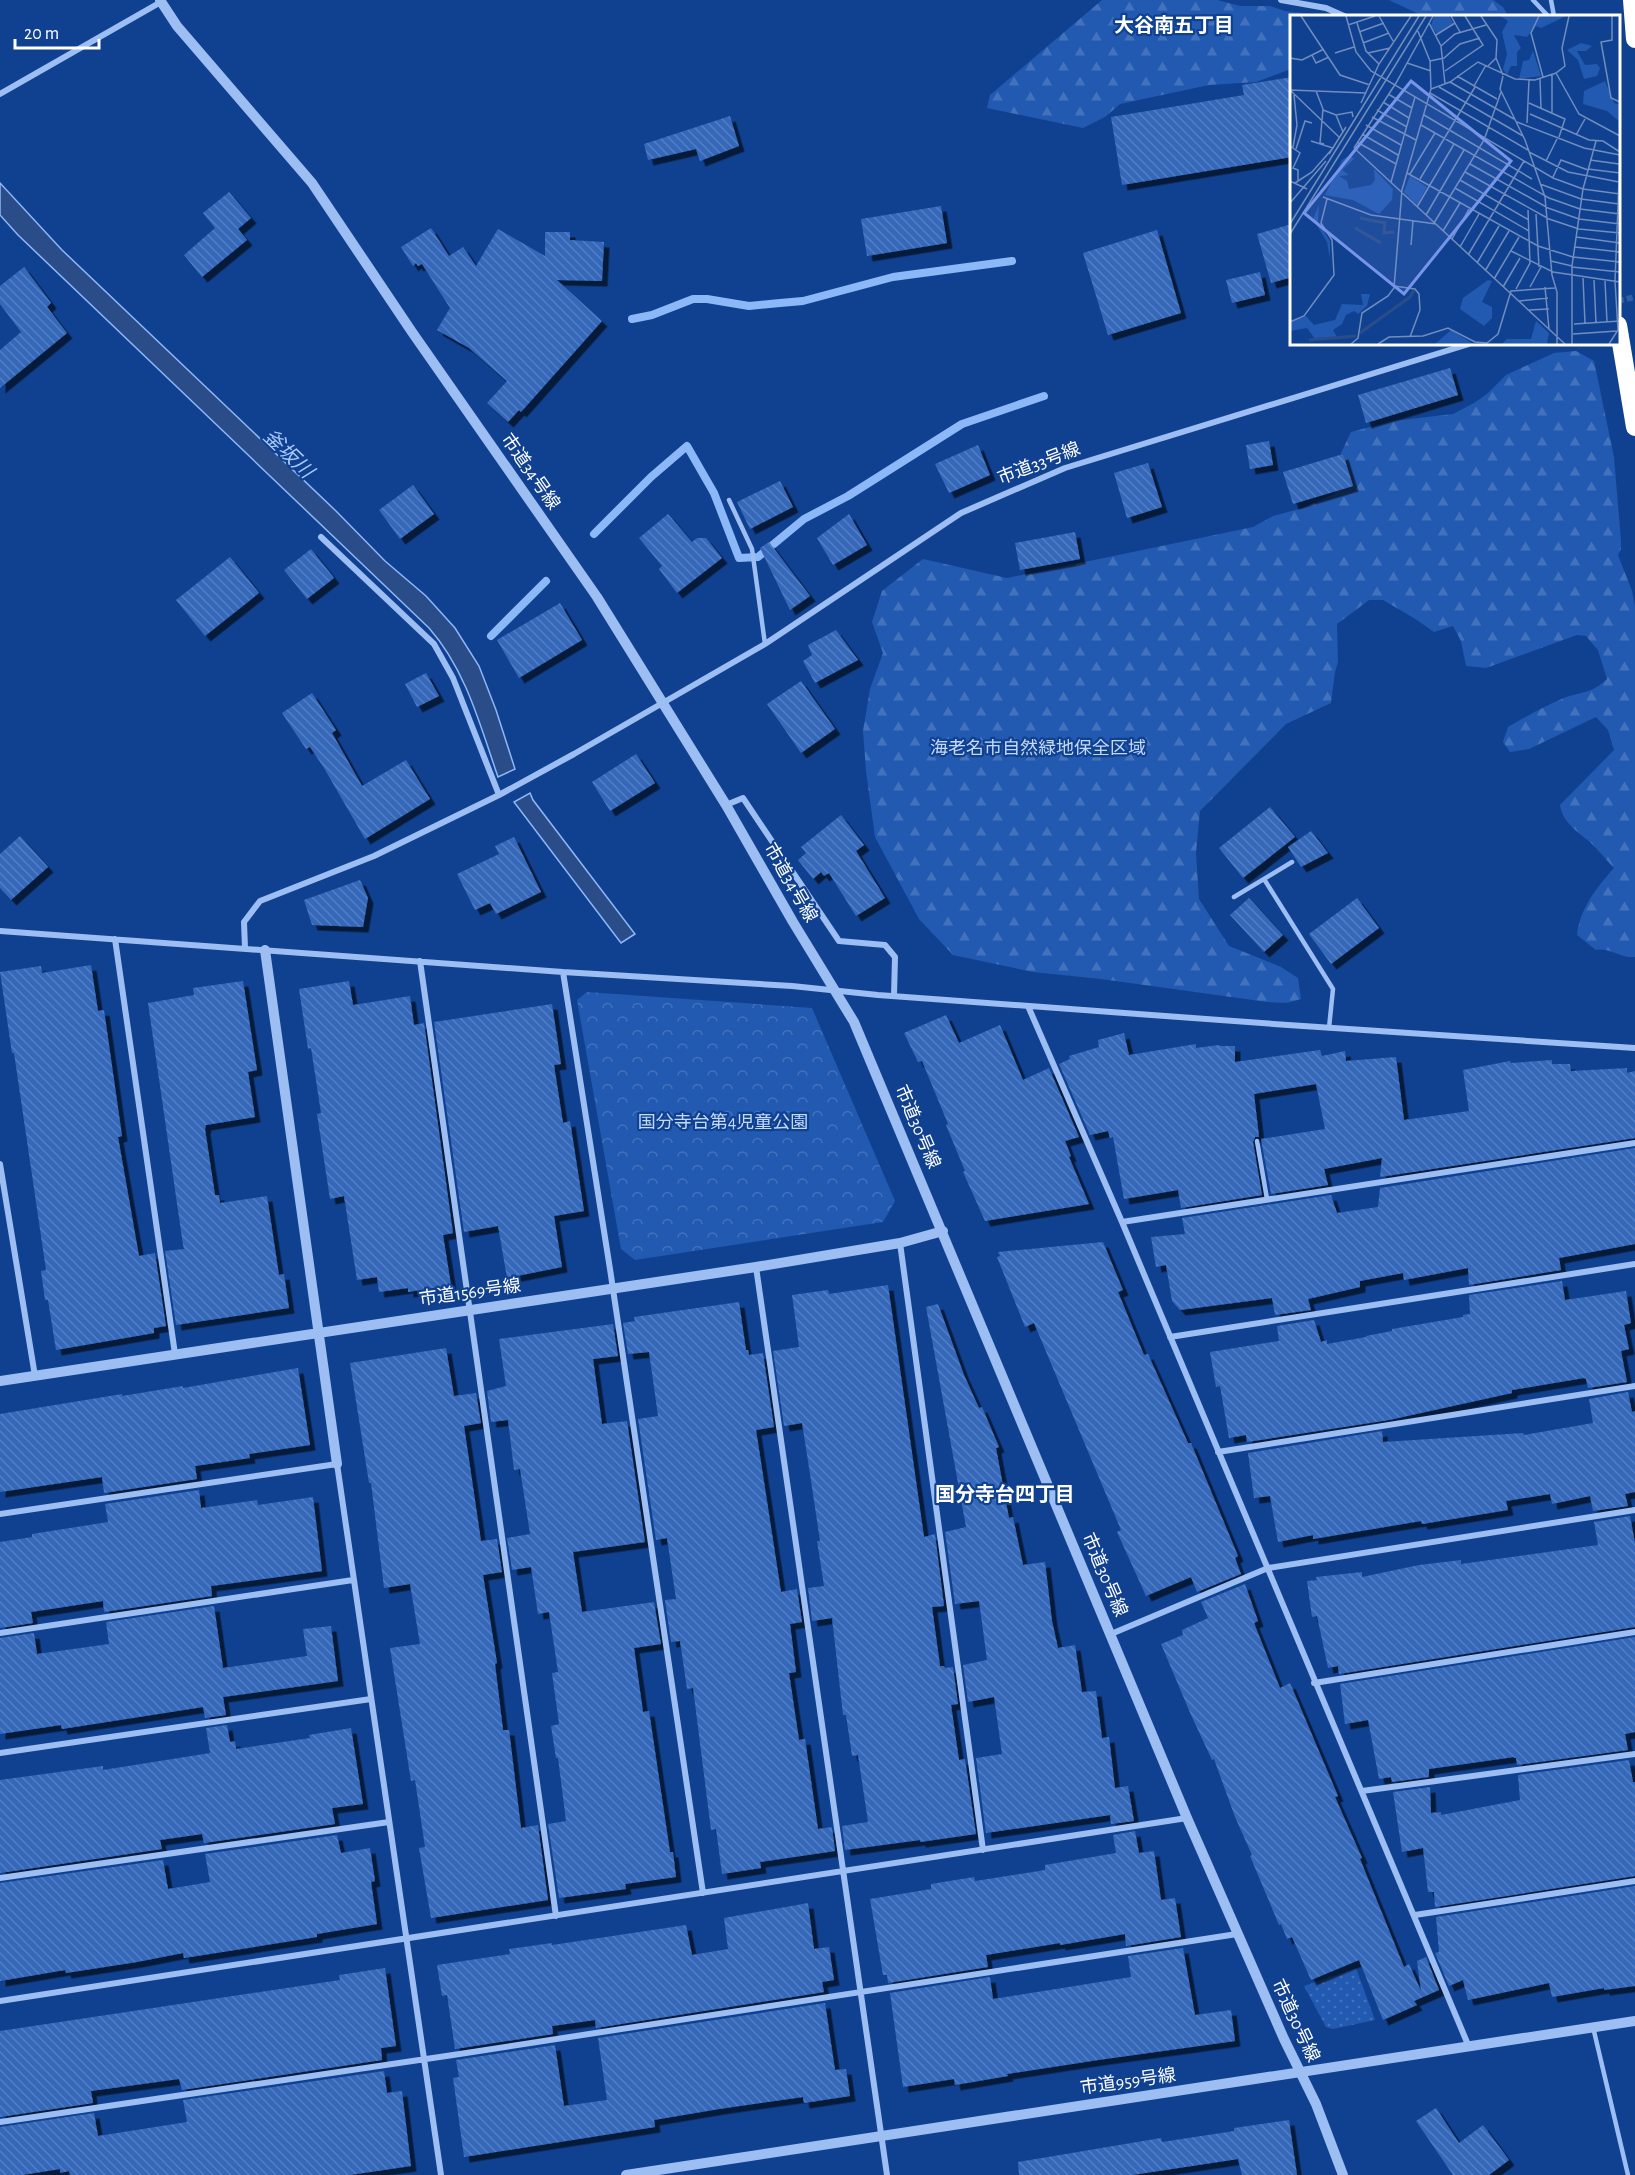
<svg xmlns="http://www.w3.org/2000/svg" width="1635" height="2175" font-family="'Alegreya Sans','Noto Sans JP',sans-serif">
	<defs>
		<pattern id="grass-dots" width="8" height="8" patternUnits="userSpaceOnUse" patternTransform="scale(1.5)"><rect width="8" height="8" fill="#2259b1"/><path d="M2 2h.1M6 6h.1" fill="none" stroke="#4372bd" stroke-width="1.8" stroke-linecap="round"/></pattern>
		<pattern id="forest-firs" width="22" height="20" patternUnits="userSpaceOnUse" patternTransform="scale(1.5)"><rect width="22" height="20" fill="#2259b1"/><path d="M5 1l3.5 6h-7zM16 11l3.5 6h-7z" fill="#4372bd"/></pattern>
		<pattern id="park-crowns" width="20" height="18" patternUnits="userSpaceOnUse" patternTransform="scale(1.5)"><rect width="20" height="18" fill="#2259b1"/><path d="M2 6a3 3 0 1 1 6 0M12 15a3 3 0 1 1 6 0" fill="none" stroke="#4372bd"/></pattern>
		<pattern id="building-back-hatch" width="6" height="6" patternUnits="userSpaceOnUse" patternTransform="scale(1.5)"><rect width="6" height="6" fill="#3467b9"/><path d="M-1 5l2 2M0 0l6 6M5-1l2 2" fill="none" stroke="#527ec4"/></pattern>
		<filter id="shadow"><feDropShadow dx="5.5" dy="5.5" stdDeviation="0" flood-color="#0009"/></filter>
	</defs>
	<rect width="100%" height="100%" fill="#104191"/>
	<path fill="url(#grass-dots)" d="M1356,1968L1375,2020L1333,2029L1326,2027L1304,1986Z"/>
	<path fill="url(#forest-firs)" d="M1102,0H1217L1240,6H1270L1285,11L1330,16H1292L1291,69L1256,82L1209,85L1120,104L1105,117L1083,128L987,108L990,95Z
		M1389,0H1493L1503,7L1508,16H1423Z
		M1576,351L1594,361L1614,457L1621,541V549L1618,555L1632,591L1635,606V957C1621,959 1610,947 1596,950L1577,935C1580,908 1597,887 1614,868C1607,861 1601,853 1594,846C1581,833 1563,825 1560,805L1614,750L1608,730L1596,717L1529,749L1510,752L1503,742L1508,727C1526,717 1544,706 1564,698C1583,691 1591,694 1607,679L1598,650L1586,636L1577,635L1486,668L1466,666L1461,641L1453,626L1434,632L1417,620L1383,600H1369L1337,624L1338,662L1335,672L1331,703L1286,724L1200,811L1196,853L1199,899L1229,946L1281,967L1298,978L1301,999L1287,1003L1267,1002L1101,979L1033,972L953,955L919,919L875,837L866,771L863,731L870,689L883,653L872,622L882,591L923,559L1007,578L1253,527L1273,516L1303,508L1334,494L1343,483L1341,453L1351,432L1393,421L1453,414L1474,403L1487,394L1506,375L1554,353Z"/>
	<path fill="url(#park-crowns)" d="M587,992L812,1008L895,1201L883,1222L635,1260L621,1249L577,1000Z"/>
	<path fill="#2a4d89" stroke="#8db8f7" stroke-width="1.5" d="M0,183L62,250L336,511L385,561L426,596L455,628L479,666L496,710L515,769L498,777C480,725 466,670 429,628L18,235L0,215Z
		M530,793L533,800L635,934L621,943L514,802Z"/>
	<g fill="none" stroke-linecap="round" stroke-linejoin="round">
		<path stroke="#8db8f7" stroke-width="8" d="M632,319L652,315L693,299H707L749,306L780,303L803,301L893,277L1012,261
			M594,534L651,477L687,446L714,493L739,558L758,557L804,519L848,496L962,424L1044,396
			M491,636L546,581"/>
	</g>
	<path fill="url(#building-back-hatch)" filter="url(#shadow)" d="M1292,77V157L1122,185L1111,117L1244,95L1242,85Z
		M730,116L739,146L700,161L696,149L648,160L644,144Z
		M229,192L251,218L238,229L247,240L202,277L184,255L215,228L203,213Z
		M941,206L947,243L867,256L861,219Z
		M1292,224V277L1271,283L1257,234Z
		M431,228L449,256L463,247L476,266L498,229L545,256V232H570V240L604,242L602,281L557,280L602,321L521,412L519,410L508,422L487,403L507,381L469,348L437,330L450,308L422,264L418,266L416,263L413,266L401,247Z
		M1157,230L1181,313L1108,335L1083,253Z
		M24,267L51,303L47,307L67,333L0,388V350L21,332L0,304V286Z
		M1260,272L1265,295L1232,303L1226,280Z
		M1450,368L1458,395L1366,423L1358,395Z
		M1269,441L1273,465L1250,469L1246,445Z
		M978,445L990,475L949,493L935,464Z
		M1343,454L1353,486L1293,504L1283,472Z
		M1148,463L1162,507L1127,518L1114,473Z
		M780,481L793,507L750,529L737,502Z
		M413,485L434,514L400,539L379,510Z
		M668,514L692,542L697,538H706L722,558L677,593L659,569L662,566L639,538Z
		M849,514L867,545L833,565L817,538Z
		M1075,532L1080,559L1020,570L1015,543Z
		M769,542L810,596L790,610L760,548Z
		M311,549L334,578L307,599L284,570Z
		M230,557L259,593L205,636L176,600Z
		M560,603L582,640L519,678L497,640Z
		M836,630L858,660L815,683L803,661L812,655L808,645Z
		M426,673L439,696L417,707L405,684Z
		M801,681L835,729L801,753L767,704Z
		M312,693L336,730L332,733L362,786L406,760L430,799L365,839L324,768L310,747L306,749L282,713Z
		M636,754L655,783L610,811L592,782Z
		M1270,807L1295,837L1243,878L1219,848Z
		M841,815L864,845L856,851L885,898L856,916L829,873L824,876L821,872L813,879L798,860L806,853L801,847Z
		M1311,831L1328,853L1301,867L1288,847Z
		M20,836L48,867L11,900L0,888V854Z
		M514,837L541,892L496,914L490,903L475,910L457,874L499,854L495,846Z
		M360,880L368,898L363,927L312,925L304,900Z
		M1249,898L1283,935L1264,952L1230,915Z
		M1357,898L1379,928L1331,964L1309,934Z
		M91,965L98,1011L104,1010L122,1136L118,1137L139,1256L155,1253L166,1326L154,1328V1333L56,1350L48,1300H45L41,1271L46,1270L14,1053H12L0,972L41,966L42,973Z
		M243,981L257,1070L248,1072L255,1117L206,1125L205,1129L215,1195H219L220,1203L267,1196L279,1275L284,1274L289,1308L176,1325L165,1251L184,1249L183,1245L148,1003L194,995L193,988Z
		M349,981L353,1005L410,996L414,1025L424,1023L453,1233L443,1235L451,1285L408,1292V1288L379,1292L377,1277L357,1280L344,1196L330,1199L317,1114L321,1113L311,1048L308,1049L299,989Z
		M552,1004L561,1064L554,1065L563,1123L570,1121L584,1211L554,1216L562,1267L507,1278L498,1226L464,1232L434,1022Z
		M946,1015L959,1043L1000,1025L1023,1080L1049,1068L1079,1137L1065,1141L1071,1156L1069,1157L1089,1204L985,1221L963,1172L965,1171L946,1125L948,1124L922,1061L918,1062L904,1033Z
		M1124,1033L1129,1055L1196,1044V1048L1219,1045L1221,1046H1235V1062L1320,1050L1322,1056L1345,1051L1346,1061L1396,1057L1404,1120L1469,1111L1463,1070L1510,1061L1511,1063L1552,1060V1064H1570L1571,1071L1627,1068V1073L1635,1071V1138L1380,1177L1382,1158L1324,1169L1328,1185L1271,1194L1261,1139L1325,1129L1316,1084L1254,1094L1259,1137H1255L1253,1142L1262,1195L1181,1208L1178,1190L1124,1199L1113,1137L1110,1138L1108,1131L1090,1135L1059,1064L1070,1059L1069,1056L1099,1047L1098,1040Z
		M1635,1148V1244L1559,1258L1561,1270L1469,1285L1468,1268L1404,1280L1403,1273L1360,1281V1287L1308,1299L1311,1310L1275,1315L1272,1298L1180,1310L1172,1301L1166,1265L1156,1267L1151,1237L1185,1234L1182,1218L1331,1195L1337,1213L1378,1207L1380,1188Z
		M1103,1242L1123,1290L1118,1292L1144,1355L1148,1354L1188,1443H1191L1238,1556L1235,1558L1241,1574L1197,1592L1191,1577L1146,1596L1117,1532L1121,1530L1034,1323L1025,1327L997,1257L1000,1256L998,1252Z
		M1562,1281L1565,1300L1626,1291L1631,1323L1624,1325L1629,1349L1621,1351L1627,1382L1588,1388L1586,1379L1584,1378L1512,1390V1393L1389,1420L1247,1442L1246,1435L1229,1438L1220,1386L1216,1387L1210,1352L1279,1341L1277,1326L1314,1320L1321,1342L1327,1340V1344L1366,1337V1336L1392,1331V1329L1463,1317V1315L1470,1314L1469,1295Z
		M888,1285L924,1537L935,1534L944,1606L932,1607L940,1666H944L945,1668L953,1667L958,1704L951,1705L959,1760L965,1759L976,1834L920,1842V1840L845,1850L842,1826L868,1822L858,1755L852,1756L846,1715H843L832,1618L812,1621L808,1588L824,1586L817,1541H820L810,1474L802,1423L784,1426L773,1351L799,1347L792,1295L828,1290L829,1294Z
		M739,1302L746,1350H748L749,1355L763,1353L774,1427L756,1430L781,1592L797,1589L802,1622L790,1624L796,1672L789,1673L799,1740L805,1739L818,1829L832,1827L835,1851L760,1862L761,1868L722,1874L716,1829L711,1830L693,1688L687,1689L680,1641L671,1642L665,1600L676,1599L667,1538L656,1540L638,1419L658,1416L649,1352L628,1354L623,1323L635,1321L634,1317Z
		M938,1304L964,1375L979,1408L982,1407L999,1447L996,1448L1009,1518L1013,1517L1023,1565L1045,1562L1052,1621L1058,1648L1075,1645L1082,1692L1096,1691L1102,1738L1109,1737L1115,1788L1128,1786L1134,1821L1111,1824L1110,1815L986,1833L976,1758L1002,1754L994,1697L968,1702L963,1665L987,1660L979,1601L955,1604L945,1532L966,1527L926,1307Z
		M613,1324L618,1356L593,1359L602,1424L627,1421L645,1542L573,1552L582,1612L654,1602L661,1644L634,1648L643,1712L649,1711L670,1852H673L676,1877L625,1884L626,1889L559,1898L548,1824L566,1821L558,1758H556L551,1726L559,1724L552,1673L558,1672L549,1612L538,1614L531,1567L512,1570L507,1538L530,1534L520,1469L514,1470L508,1420L491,1422L487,1391L506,1386L499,1339Z
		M446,1348L454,1396L476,1393L481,1423L464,1426L481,1541L497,1539L502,1572L483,1575L497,1663L495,1664L503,1730H509L521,1828L538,1825L548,1900L431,1918L419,1848L425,1847L415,1780L411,1781L390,1648L420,1644L410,1584L384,1588L371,1483H369L350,1363Z
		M298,1368L310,1445L249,1454L250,1458L195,1466L197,1479L104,1493L102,1477L0,1492V1414L122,1394V1396L183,1386V1388Z
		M1628,1392L1632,1412L1635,1411V1492L1625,1494L1628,1506L1593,1511L1590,1496L1552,1504L1550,1494L1506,1501L1508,1510L1422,1524L1421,1521L1313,1539V1535L1278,1542L1270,1496L1254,1498L1248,1453L1382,1431L1383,1442L1523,1433L1524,1435L1593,1423L1589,1399Z
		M199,1490L201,1508L257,1500L258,1505L313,1497L322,1571L211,1586L212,1596L104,1612L103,1601L31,1612L33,1623L0,1628V1542L32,1537V1534L108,1522L105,1504Z
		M1630,1516L1635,1543V1627L1339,1674L1338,1666L1328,1668L1317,1616L1312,1617L1307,1581L1317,1580L1316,1577L1362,1572V1577L1419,1565L1461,1560V1564L1598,1545L1594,1522Z
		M1245,1584L1258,1621L1254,1623L1280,1688L1290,1683L1338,1796L1335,1797L1362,1858L1360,1859L1404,1967L1409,1964L1421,1991L1417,1961L1426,1957L1439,1990L1414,2001L1417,2005L1383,2020L1359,1960L1311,1980L1292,1937L1287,1939L1281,1924L1279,1925L1250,1856L1252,1855L1235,1817L1214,1759L1212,1760L1191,1715L1161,1644L1183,1635L1182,1630L1208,1618L1201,1602Z
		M214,1606L223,1668L307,1656L303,1629L331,1626L338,1681L223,1697L226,1715L205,1718L203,1707L62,1729L61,1725L0,1734V1638L34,1633L37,1654L109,1644L106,1622Z
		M1635,1637V1732L1625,1734L1628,1750L1517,1765L1516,1758H1514V1757L1429,1769V1777L1392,1782L1391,1777L1379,1779L1368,1720L1345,1724L1340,1684Z
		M227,1725L230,1742L235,1741L236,1749L310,1738L309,1735L351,1728L363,1804L332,1808L335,1824L204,1843L202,1834L160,1840L162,1849L0,1873V1780L103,1766V1770L210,1753L206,1728Z
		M1629,1760L1633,1782H1635V1876L1435,1907L1434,1892H1428L1423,1848L1402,1852L1393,1792L1430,1787L1431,1813L1441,1812V1815L1520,1800L1518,1775Z
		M1135,1831L1139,1853L1154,1851L1161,1900L1175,1898L1181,1937L1126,1946L1125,1934L1060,1945V1943L986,1955L988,1967L888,1983L887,1975H883L870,1899L931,1889V1884L974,1877L975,1881L1045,1870V1865L1116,1853L1113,1835Z
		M337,1835L341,1853L370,1848L375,1881L371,1882L377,1924L317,1934V1937L184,1958L183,1953L137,1962L66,1973L65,1970L0,1981V1883L163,1860L168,1889L210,1882L205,1854Z
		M1635,1886V1986L1604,1990V1988L1552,1997L1549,1983L1468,2000L1463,1980L1449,1986L1435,1953L1439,1952L1436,1917Z
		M808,1903L814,1949L829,1947L834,1980L822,1982L824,1992L596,2028L595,2020L552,2026L553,2034L455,2049L447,1995L442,1996L437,1965L510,1954L509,1949L552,1943V1945L686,1925L692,1955L728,1949L724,1918Z
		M1183,1948L1195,2015L1231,2010L1235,2041L1098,2060L1007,2074L1008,2076L955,2085L954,2079L903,2087L890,1993L990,1977L993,1999L1131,1977L1128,1956Z
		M385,1968L396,2046L381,2048L382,2060L182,2090L179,2079L91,2091L93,2103L0,2117V2031L340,1980L339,1975Z
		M825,2003L835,2070L846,2069L850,2096L804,2103L803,2097L719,2109L654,2120L655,2127L464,2157L453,2078L459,2077L456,2060L555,2045L564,2106L607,2100L598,2038Z
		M384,2071L387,2093L402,2091L411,2166L350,2175H70L69,2171L60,2173V2169L22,2175H0V2127L94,2113L98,2136L187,2122L183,2100Z
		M1436,2108L1459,2143L1483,2125L1509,2160L1489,2175H1453L1416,2121Z
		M1289,2120L1297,2175H1242L1238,2159L1132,2175H1019L1018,2162L1161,2138L1162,2142L1234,2131V2128Z"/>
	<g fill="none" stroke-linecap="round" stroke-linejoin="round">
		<path stroke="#345ea2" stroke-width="6" stroke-dasharray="6 3" stroke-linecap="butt" d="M1618,301L1635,297"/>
		<path stroke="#9cbef3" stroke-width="4.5" d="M1533,0L1548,16
			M1551,0L1554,16
			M729,500L752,549L765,644
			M1264,879L1333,989L1329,1028
			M1234,897L1292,862
			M1257,1141L1267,1199
			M1593,2027L1628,2175"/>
		<path stroke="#9cbef3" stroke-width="6" d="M1281,0L1326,8L1344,16
			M0,94L161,2
			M321,537L434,644L453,678L499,795
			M726,805L743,798L839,941L885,945L895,957L894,996
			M0,931L563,972L792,986L878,995L1288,1025L1635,1048
			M115,939L175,1354
			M245,948L244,922L260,901L374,856L499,795L574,754L765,644L961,513L1065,468L1469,344
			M420,961L556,1916
			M563,972L610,1269L703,1893
			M1028,1006L1122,1222L1469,2047
			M0,1164L35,1376
			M1122,1222L1635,1143
			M900,1243L983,1850
			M756,1267L887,2175
			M1170,1337L1635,1264
			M1218,1452L1635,1386
			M0,1514L337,1464L441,2175
			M0,1633L353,1580
			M1111,1634L1268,1568L1635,1510
			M1314,1683L1635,1632
			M0,1753L371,1699
			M1362,1791L1635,1754
			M0,1878L389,1822
			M1415,1915L1635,1881
			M0,2001L1187,1818
			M0,2122L453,2055L1237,1934"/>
		<path stroke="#9cbef3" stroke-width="10" d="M160,0L177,26L312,183L412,332L597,597L726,805L793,922L854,1022L1187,1818L1284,2039L1316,2104L1343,2175
			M265,950L337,1464
			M0,1381L756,1267L900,1243L943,1231
			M626,2175L1635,2021"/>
		<path stroke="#fff" stroke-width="18" d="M1632,0L1635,39
			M1618,325L1635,427"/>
	</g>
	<g text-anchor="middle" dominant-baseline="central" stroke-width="4.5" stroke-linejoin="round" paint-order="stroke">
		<g font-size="18" fill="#fff" stroke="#104191">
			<text transform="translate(1039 464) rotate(-21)">市道33号線</text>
			<text transform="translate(530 472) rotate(55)">市道34号線</text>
			<text transform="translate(790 883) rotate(60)">市道34号線</text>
			<text transform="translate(917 1127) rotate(67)">市道30号線</text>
			<text transform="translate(470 1293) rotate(-8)">市道1569号線</text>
			<text transform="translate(1104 1575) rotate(67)">市道30号線</text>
			<text transform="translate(1295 2021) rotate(65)">市道30号線</text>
			<text transform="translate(1128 2082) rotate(-8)">市道959号線</text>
		</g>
		<g font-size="18" fill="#c3dafd" stroke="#104191">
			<text x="1038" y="749">海老名市自然緑地保全区域</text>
			<text x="723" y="1123">国分寺台第4児童公園</text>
		</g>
		<g font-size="20" font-weight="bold" fill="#fff" stroke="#104191">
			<text x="1174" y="26">大谷南五丁目</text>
			<text x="1005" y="1495">国分寺台四丁目</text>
		</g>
		<g font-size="20" font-style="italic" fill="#a8c8fa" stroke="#104191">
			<text transform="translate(288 454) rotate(44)">釜坂川</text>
		</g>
	</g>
	<g transform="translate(1290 15)">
		<rect width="330" height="330" fill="#104191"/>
		<path d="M210,1H276L251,13L246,11L237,22L224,20L231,33L227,37V51H221L217,60L213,54L217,39L212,17L218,6ZM291,28L302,31L296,36H287L295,50L307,49L310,53L307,61L294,64L288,45L277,35ZM243,36L251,61L229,64L233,46L239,45ZM315,66L324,88L330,90V107L317,96L293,89L294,76ZM60,140L64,144L52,155L59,160L49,161L57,166L59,174L81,170L85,165L84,154L103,174L102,185L89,199L63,185L35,180L52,145ZM29,190L28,207L40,226V244L37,227L23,204ZM198,265L202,266L192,287L202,292V303L194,311L170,294L173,283ZM71,279H80L77,291L68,299L64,296L56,300L52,309L43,315L47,322L25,324L17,313L0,316V308L16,301L24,310L45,305L52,289L73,290ZM246,306L259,318L257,329H212L217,324H241ZM161,315L180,327L183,329H145Z" fill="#2259b1"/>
		<path d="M144,1H159L163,8L147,19L141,11ZM120,161L137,172L127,190L114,177Z" fill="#2259b1"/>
		<path fill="none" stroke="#2a4d89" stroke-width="3" d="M70,203L95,208L94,218L104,217M65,213L91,228M70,318L120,282L124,275M19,325L66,321"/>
		<path fill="none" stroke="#708dbd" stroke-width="1.5" d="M11,1L50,60L80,70M56,1L66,37L81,56L263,163L293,174L330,179M89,1L103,26M161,1L170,17M191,1L207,25L206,43M249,1L241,18L253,62M322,1V25L311,27L321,83L330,87M67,8L76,36L89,49M139,8L151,31L155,69M58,10L85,1M69,17L94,8M146,20L165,8M73,28L99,18M151,31L165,19L196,10M45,38L64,32M78,38L100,33M0,40V43L12,45L34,34M22,40L26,48L39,42M140,46L154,43L170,29L190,23M117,48L141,56M198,51L206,43L213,60M155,56L193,30L175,1M266,58L289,99L330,121M167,61L207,84M213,61L210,74L235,125L255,182L262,260L267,277V329M250,64L251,93M160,67L224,104M184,71L196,50M149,72L233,121M141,74L160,67L188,47L225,64L245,65L266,58L275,51L272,33L279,1M0,75L49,122M0,75L76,78M26,76L33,94L30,128L34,129M140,78L238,135M98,79L122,93M93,87L119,103M71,88L89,49L121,1M239,88L275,104L269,122M33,95L46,100L62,97L63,102M87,95L117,112M262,98V59M240,99L299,125L313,126L330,137M46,100L53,117M134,100L242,164M82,102L126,125M227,107L294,133L330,140M237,108L239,65M76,110L111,130M131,110L259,183L290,194L330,199M72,119L108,140M286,120L295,104M67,127L106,149M0,131L10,138L3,153L8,155V166M3,132L7,110L4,80M64,133L275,329M64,133L106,68L143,1M6,134L15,106L22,108M239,137L278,157L329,167M39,139L56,112M300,145L329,149M256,146L268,122M180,149L258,193L289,204L330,209M298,154L330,158M175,157L259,204L289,214L330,218M117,158L248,231L283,242L330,247M120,159L145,118M263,162L271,145L298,155M130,164L185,72M170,165L239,205M0,166L17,174M101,167L125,82M5,168L22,157L43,133L21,126M250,169L291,184L329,189M165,173L239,216M33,182L81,200L146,209M0,188L36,146M127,192L164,129M246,199L249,252M136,200L174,135M144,208L194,125L211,77M0,209L129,1M153,216L170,188M0,219L136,1M286,222L330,228M162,224L179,194M121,230L123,206M170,232L189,199M285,232L330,237M221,236L263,257L330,267M178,240L234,146M261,246L282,251M187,248L209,211M282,252L330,257M195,256L219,216M293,263L295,308M204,264L229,222M304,265L306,308M315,266L317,307M104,271L125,274L129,279L130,295L120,322M213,272L230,243M240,272L251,252M255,272L259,314M226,274L240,248L238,195M229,286L258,283M239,295L259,294M0,307L14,301L44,260L42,225L31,208L37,184M284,309L330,306M283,319L327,316M61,329L68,323L72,298L98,281L104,273L112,175L141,74L140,46L127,14M88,329L99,322L133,321L158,313L185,327L197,328L208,319L221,276L265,273M282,329V251L293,174L306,126M319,329L328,315L325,266L330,139"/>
		<path fill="#7795e8" fill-opacity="0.15" stroke="#7795e8" stroke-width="3" d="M121,66L221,146L114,279L14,198Z"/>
		<rect width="330" height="330" fill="none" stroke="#fff" stroke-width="3"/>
	</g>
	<path d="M15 39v9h84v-9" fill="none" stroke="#ffffff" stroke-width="3"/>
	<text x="24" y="39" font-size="18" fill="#ffffff" stroke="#104191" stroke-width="4.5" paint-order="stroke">20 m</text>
</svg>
